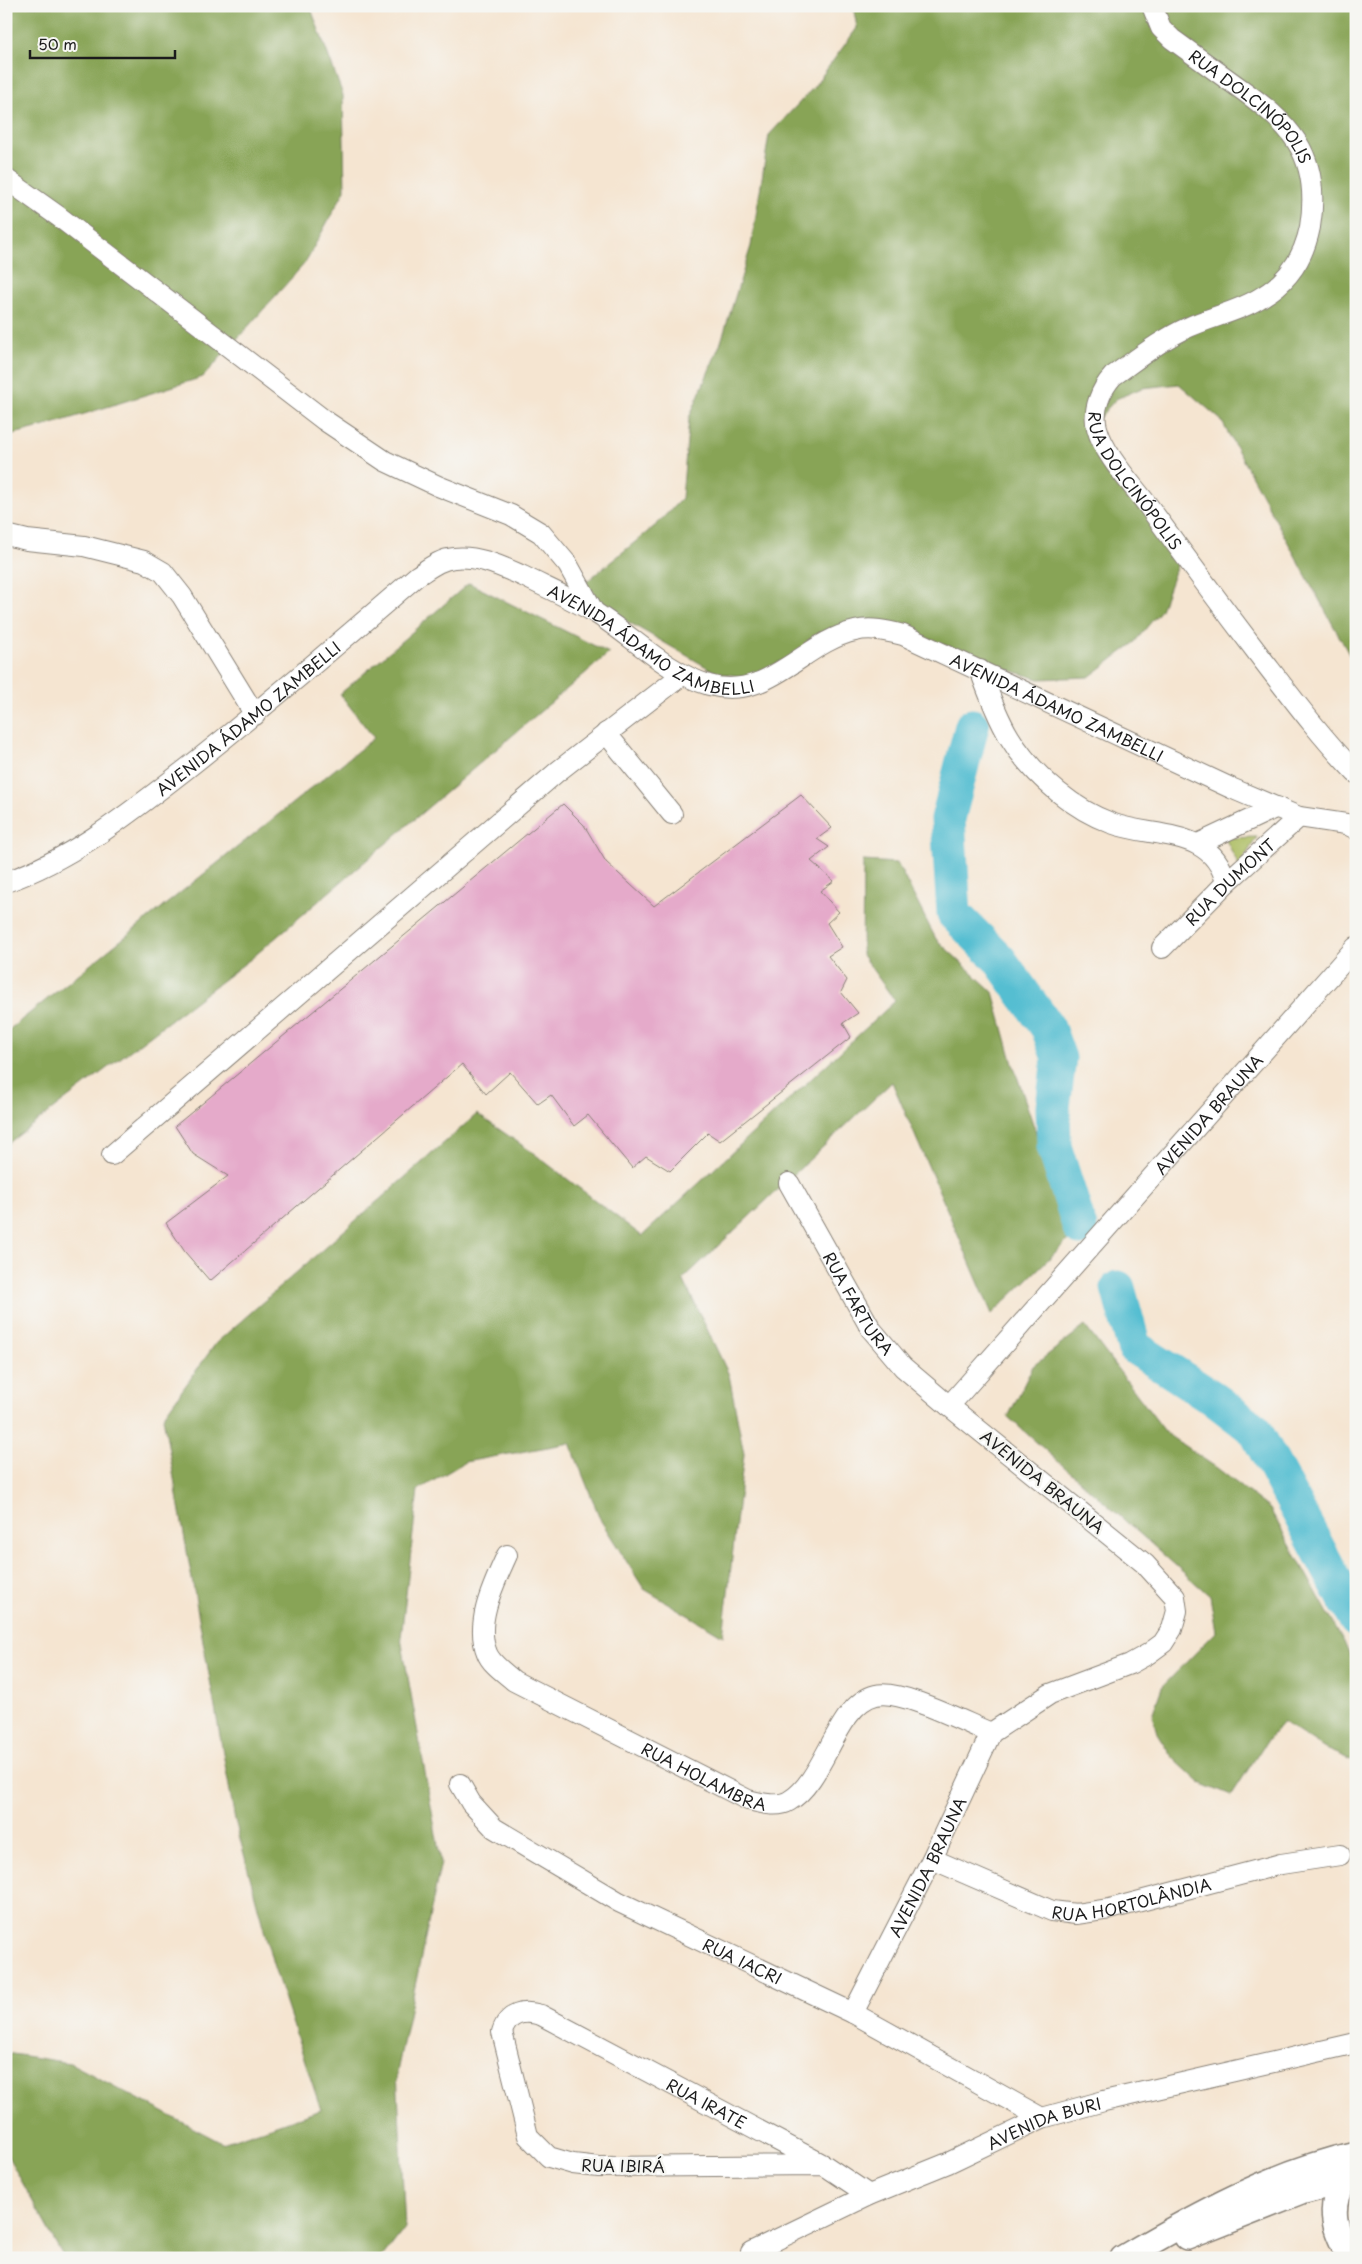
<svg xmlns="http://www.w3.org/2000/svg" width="1362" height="2264" font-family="'Playpen Sans',sans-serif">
	<rect width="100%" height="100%" fill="#f6f6f2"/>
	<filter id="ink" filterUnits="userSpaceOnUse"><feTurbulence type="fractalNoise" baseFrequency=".02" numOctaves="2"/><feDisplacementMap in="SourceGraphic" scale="10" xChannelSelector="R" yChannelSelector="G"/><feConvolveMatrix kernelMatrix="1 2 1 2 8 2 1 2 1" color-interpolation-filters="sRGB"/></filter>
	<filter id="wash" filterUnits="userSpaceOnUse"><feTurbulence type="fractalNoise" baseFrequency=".0096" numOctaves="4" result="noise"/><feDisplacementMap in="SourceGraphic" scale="20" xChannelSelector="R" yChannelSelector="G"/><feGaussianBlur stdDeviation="1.12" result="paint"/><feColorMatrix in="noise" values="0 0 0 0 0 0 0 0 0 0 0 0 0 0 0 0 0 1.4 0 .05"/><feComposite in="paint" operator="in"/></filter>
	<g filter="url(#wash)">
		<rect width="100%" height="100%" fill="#f5e5d1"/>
		<path fill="#abbc5f" stroke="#646c3e" d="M1257,837L1239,866L1225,838Z"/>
		<path fill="#88a456" stroke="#526039" d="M6,6H310L343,95L345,190L305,263L203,377L49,425L6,436Z
			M853,6H1356V667L1221,420L1179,384L1142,388L1116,399L1089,429L1179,560L1161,610L1133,644L1089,677L1039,679L1012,671L891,624L794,655L748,677L717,673L604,608L586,582L656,525L682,498L689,418L721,342L751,246L769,135L813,88L857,28Z
			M469,583L609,653L252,958L6,1145V1032L374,738L340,694Z
			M863,861L897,863L936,939L993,992L1013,1064L1071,1237L992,1314L892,1082L683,1279L729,1375L744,1454L723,1636L644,1589L601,1521L570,1443L465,1462L418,1490L401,1638L441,1862L397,2072L405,2228L382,2258H64L6,2153V2053L70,2063L222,2143L321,2110L273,1964L235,1820L163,1417L216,1343L477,1114L532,1152L642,1236L895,1001L862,955Z
			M1085,1326L1167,1434L1217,1468L1270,1509L1344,1642L1356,1671V1762L1325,1749L1283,1722L1266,1742L1231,1796L1200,1783L1172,1757L1157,1733L1152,1715L1162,1687L1216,1632L1210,1596L1008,1417L1033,1366Z"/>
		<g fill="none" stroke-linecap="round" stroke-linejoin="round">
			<path stroke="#55bed1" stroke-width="35" d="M972,726L948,819L954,914L999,959L1048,1028L1059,1058L1053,1107L1054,1146L1080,1228
				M1118,1288L1134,1347L1213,1398L1255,1430L1356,1620"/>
		</g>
		<g id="blocks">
			<path fill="#e5aaca" d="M801,795L832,828L817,839L829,847L811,861L834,881L820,891L839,912L827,923L842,947L828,956L847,980L841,992L858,1013L843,1023L851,1037L720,1141L708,1133L670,1171L646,1156L632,1168L588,1115L574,1126L551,1095L538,1104L510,1072L486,1094L462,1064L210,1281L185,1252L166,1223L228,1176L193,1154L175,1126L563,804L584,825L606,862L654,906Z"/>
		</g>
	</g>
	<g filter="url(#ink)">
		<use href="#blocks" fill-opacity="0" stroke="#888076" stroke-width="1"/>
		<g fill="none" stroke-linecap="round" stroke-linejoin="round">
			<g stroke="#888076" stroke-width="22">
				<g id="minor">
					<path id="s1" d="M1152,6L1161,28L1172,39C1193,54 1213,69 1234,84C1289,123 1322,153 1310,227C1304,257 1290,280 1263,296C1241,311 1213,316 1189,327C1162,339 1137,359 1113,376C1101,389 1092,410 1097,428C1104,455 1133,485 1149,507C1186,558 1224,609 1262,659C1292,698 1322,738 1356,773"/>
					<path d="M6,179L58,216L324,420L385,461L438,486L511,515L541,533L568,565L594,612"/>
					<path d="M6,535L27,540L84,546L144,561L163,572L182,596L255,715"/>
					<path d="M980,670C999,723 1013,755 1058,792C1074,805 1092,816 1111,823C1153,839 1214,827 1226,883"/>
					<path d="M606,733L672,814"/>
					<path d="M1198,844L1277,807"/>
					<path id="s2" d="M6,882C74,858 128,814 185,770C264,708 340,642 417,576C428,569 440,559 454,558C478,555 502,567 523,576C547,588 572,599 594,612C633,636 665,672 709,685C769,702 803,642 855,631C871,627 887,631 903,635L1231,788L1299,817L1346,824L1356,829"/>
					<path id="s3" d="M1162,948L1226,883L1299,817"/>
					<path d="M112,1155L557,772L682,675"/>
					<path id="s4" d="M789,1183L871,1329L903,1367L949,1406"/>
					<path id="s5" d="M507,1555C495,1582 474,1622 487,1653C491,1664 505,1673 514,1681L748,1800C760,1803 778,1808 789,1801C826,1780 836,1704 876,1695C901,1689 966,1723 991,1733"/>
					<path id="s6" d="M460,1784L471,1803L494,1828L619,1902L853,2013L1042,2118"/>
					<path id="s7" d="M932,1859L1052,1911L1076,1914L1110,1909L1281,1864L1340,1855"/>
					<path id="s8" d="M853,2013L932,1859L991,1733L1050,1694L1130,1664L1148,1654L1163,1643L1172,1629L1177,1611L1175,1597L1145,1564L949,1406L1356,947"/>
					<path id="s9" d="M824,2165L599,2167L573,2164L549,2157L528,2136L502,2032C508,2013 523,2010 541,2015L824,2165L869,2195"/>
					<path id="s10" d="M751,2252L869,2195L948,2163L1042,2118L1104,2101L1356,2043"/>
				</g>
			</g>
			<g stroke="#888076" stroke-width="28">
				<path id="major" d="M1343,2181C1327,2210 1335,2231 1351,2258
					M1187,2237L1301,2192L1356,2178
					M1123,2258C1197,2215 1272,2173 1356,2154"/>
			</g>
			<use href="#minor" stroke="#fff" stroke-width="20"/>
			<use href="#major" stroke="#fff" stroke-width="25"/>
		</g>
	</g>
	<g text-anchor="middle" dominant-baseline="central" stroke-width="5" stroke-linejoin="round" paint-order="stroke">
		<g font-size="16" fill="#1c1c1c" stroke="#f6f6f2">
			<text stroke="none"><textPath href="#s1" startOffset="144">RUA DOLCINÓPOLIS</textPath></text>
			<text stroke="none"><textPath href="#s1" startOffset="668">RUA DOLCINÓPOLIS</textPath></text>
			<text stroke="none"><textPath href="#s2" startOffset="774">AVENIDA ÁDAMO ZAMBELLI</textPath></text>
			<text stroke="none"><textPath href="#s2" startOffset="1224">AVENIDA ÁDAMO ZAMBELLI</textPath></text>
			<text stroke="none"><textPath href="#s2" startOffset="294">AVENIDA ÁDAMO ZAMBELLI</textPath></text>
			<text stroke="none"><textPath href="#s3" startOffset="95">RUA DUMONT</textPath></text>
			<text stroke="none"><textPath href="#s8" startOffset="1244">AVENIDA BRAUNA</textPath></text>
			<text stroke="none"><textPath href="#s4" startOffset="139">RUA FARTURA</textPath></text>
			<text transform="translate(1043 1481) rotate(39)">AVENIDA BRAUNA</text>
			<text stroke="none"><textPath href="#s5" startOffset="355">RUA HOLAMBRA</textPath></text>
			<text stroke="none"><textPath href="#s8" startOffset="164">AVENIDA BRAUNA</textPath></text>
			<text stroke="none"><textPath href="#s7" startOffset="212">RUA HORTOLÂNDIA</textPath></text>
			<text stroke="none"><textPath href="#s6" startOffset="338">RUA IACRI</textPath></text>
			<text stroke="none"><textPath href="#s9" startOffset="649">RUA IRATE</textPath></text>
			<text stroke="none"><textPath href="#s10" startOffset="321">AVENIDA BURI</textPath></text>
			<text transform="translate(623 2165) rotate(1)">RUA IBIRÁ</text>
		</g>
	</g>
	<rect width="1362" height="2264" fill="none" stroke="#f6f6f2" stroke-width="25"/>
	<path d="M30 50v8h145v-8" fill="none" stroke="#1c1c1c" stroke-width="2.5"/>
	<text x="38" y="50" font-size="15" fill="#1c1c1c" stroke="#f6f6f2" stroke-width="4" paint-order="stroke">50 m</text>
</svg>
